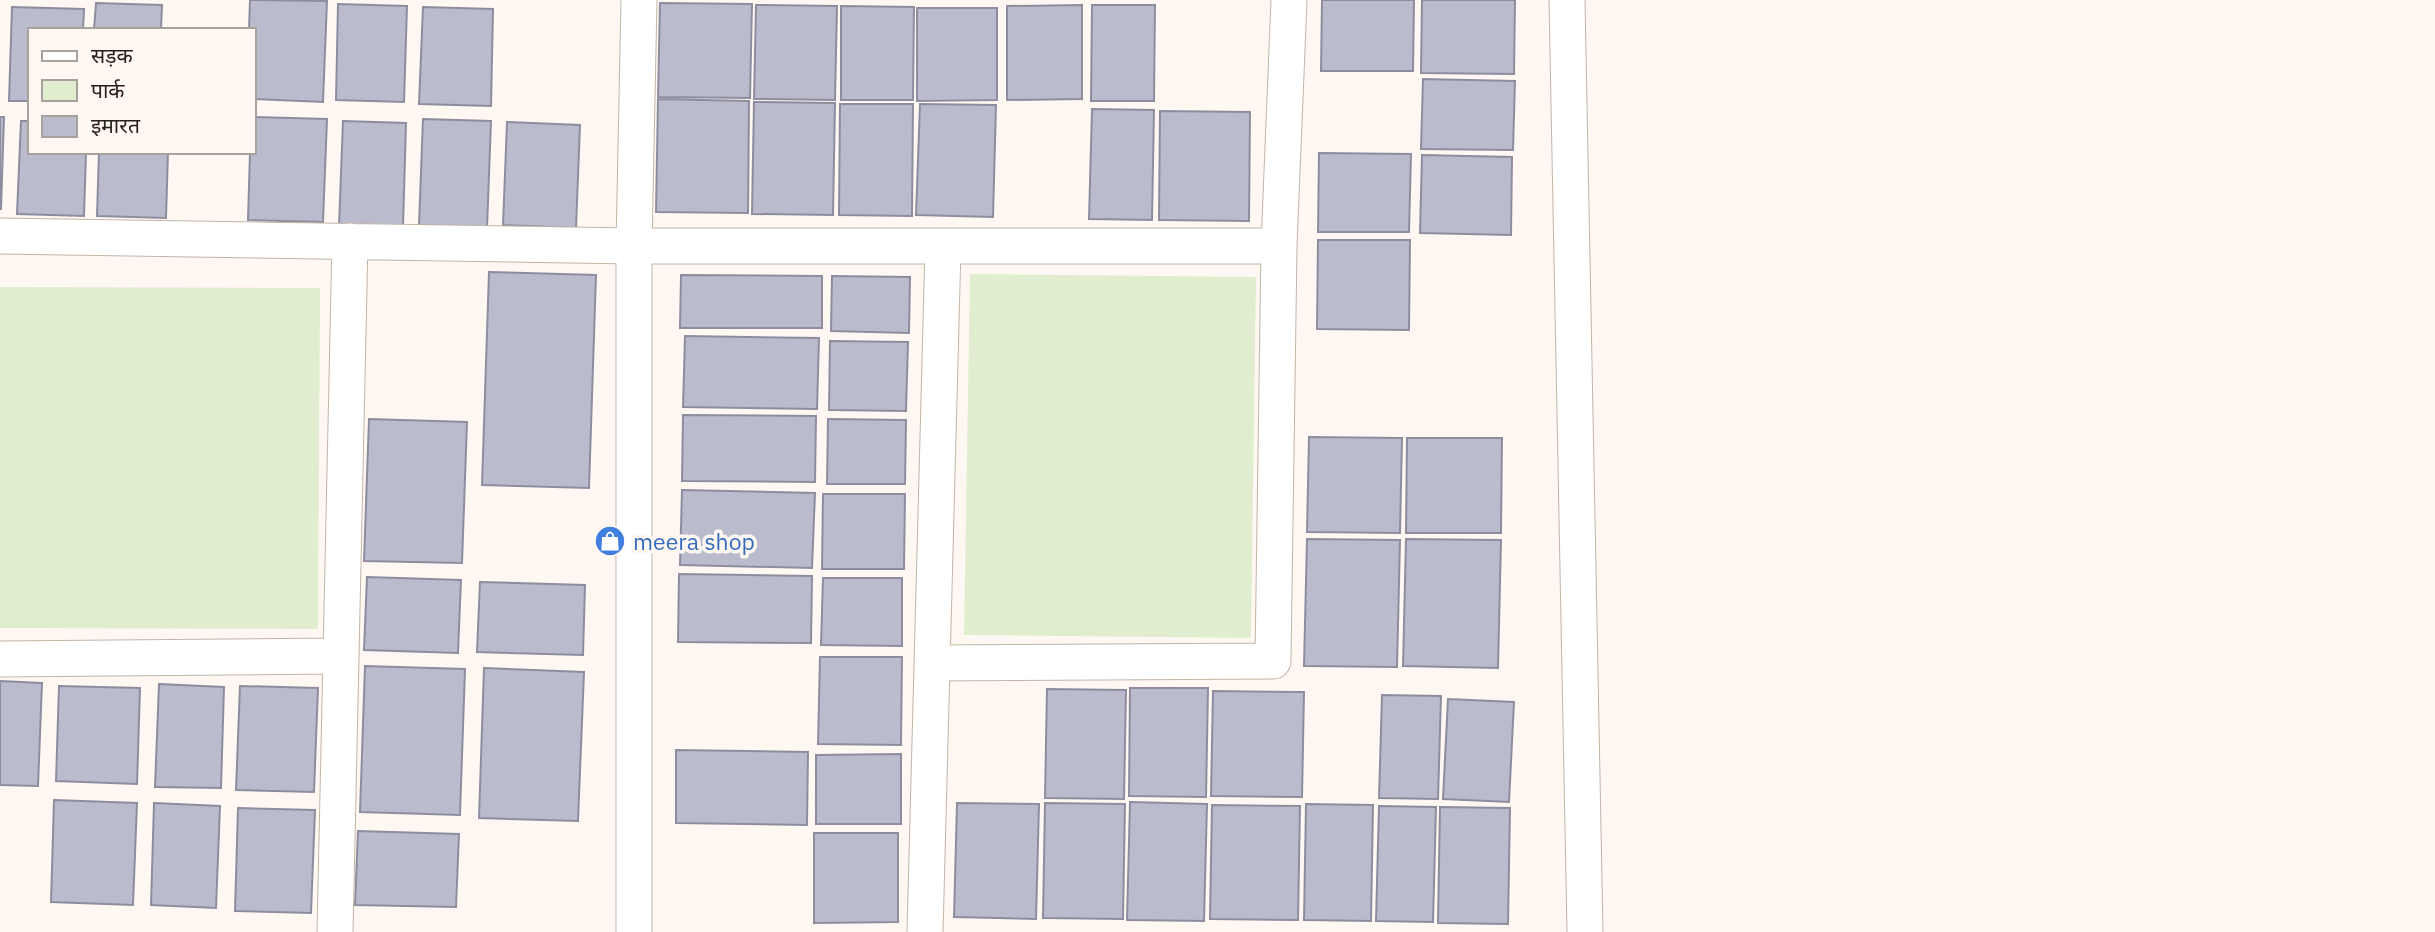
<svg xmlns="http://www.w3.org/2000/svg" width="2435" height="932" font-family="'IBM Plex Sans','Noto Sans Devanagari',sans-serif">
	<rect width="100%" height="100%" fill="#fff8f2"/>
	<path fill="#e0edcf" d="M970,274L1256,277L1251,638L964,635Z
		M0,287L320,288L318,629L0,628Z"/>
	<path fill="#bbbbce" stroke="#8d8d9f" stroke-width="2" d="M250,0L327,1L323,102L254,99V30H249Z
		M1322,0H1414L1413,71H1321Z
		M1422,0H1515L1514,74L1421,73Z
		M96,3L162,5L161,30H94Z
		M660,3L752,4L750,98L658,97Z
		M338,4L407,6L404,102L336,100Z
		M756,5L837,6L835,100L754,99Z
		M1082,5V99L1007,100V6Z
		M1092,5H1155L1154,101H1091Z
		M841,6L914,7L913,100H841Z
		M12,7L84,9L83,30H30V101H9Z
		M423,7L493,9L491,106L419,104Z
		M917,8H997V100L917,101Z
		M1423,79L1515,81L1513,150L1421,149Z
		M658,99L749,101L748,213L656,212Z
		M754,102L835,103L833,215L752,214Z
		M840,104H913L912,216L839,215Z
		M920,104L996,105L993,217L916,215Z
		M1092,109L1154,110L1152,220L1089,219Z
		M1160,111L1250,112L1249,221L1159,220Z
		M0,117H4L1,209H0Z
		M254,117L327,119L323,222L248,220L250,152H254Z
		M423,119L491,121L487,228L419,225Z
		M21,121H30V152H86L84,216L17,214Z
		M343,121L406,123L403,227L339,226Z
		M507,122L580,125L576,228L503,225Z
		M99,152H168L166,218L97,216Z
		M1319,153L1411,154L1409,232H1318Z
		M1422,155L1512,157L1511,235L1420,233Z
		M1318,240H1410L1409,330L1317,329Z
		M489,272L596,275L589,488L482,485Z
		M681,275L822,276V328H680Z
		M832,276L910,277L909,333L831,331Z
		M685,336L819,338L817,409L683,407Z
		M830,341L908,342L906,411L829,410Z
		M683,415L816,416L815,482L682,481Z
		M369,419L467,422L462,563L364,561Z
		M828,419L906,420L905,484H827Z
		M1309,437L1402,438L1400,533L1307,532Z
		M1407,438H1502L1501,533H1406Z
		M682,490L815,493L812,568L680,565Z
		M823,494H905L904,569H822Z
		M1307,539L1400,540L1397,667L1304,666Z
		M1406,539L1501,540L1498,668L1403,666Z
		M679,574L812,576L811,643L678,642Z
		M367,577L461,580L458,653L364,650Z
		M823,578H902V646L821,645Z
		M480,582L585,585L583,655L477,652Z
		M820,657H902L901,745L818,744Z
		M365,666L465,669L460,815L360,812Z
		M484,668L584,672L578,821L479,818Z
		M0,681L42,683L38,786L0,785Z
		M159,684L224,687L221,788L155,787Z
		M59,686L140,688L137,784L56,781Z
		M240,686L318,688L314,792L236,790Z
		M1130,688H1208L1206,797L1129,796Z
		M1047,689L1126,690L1124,799L1045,798Z
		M1213,691L1304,692L1302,797L1211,796Z
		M1382,695L1441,696L1438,799L1379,798Z
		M1448,699L1514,702L1509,802L1443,799Z
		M676,750L808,752L807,825L676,823Z
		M901,754V824H816V755Z
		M54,800L137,803L133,905L51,902Z
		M1130,802L1207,804L1204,921L1127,920Z
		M154,803L220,806L216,908L151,905Z
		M957,803L1039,804L1036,919L954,917Z
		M1045,803L1125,804L1123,919L1043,918Z
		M1306,804L1373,805L1371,921L1304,920Z
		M1212,805L1300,806L1298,920L1210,919Z
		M1379,806L1436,807L1433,922L1376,921Z
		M1440,807L1510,808L1508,924L1438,923Z
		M238,808L315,810L311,913L235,911Z
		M358,831L459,834L456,907L355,905Z
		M814,833H898V922L814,923Z"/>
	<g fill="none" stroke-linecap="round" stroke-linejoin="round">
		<g stroke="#c4b4a6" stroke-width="37">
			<path id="street" d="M1567,0L1585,932
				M0,236L634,246L639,0
				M0,659L341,656
				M932,663L1273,661L1279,246L1289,0
				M335,932L350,241
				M634,932V246H1279
				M925,932L943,247"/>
		</g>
		<use href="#street" stroke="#fff" stroke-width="35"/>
	</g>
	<defs>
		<g id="shop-disc" transform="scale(1.575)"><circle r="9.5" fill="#3f7fe0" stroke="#fff8f2"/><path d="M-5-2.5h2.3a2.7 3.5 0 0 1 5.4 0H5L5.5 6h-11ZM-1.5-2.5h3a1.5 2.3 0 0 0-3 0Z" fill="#fff"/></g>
	</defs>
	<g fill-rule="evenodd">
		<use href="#shop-disc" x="610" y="541"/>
	</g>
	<g text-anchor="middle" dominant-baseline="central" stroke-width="7" stroke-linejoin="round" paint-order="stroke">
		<g font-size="23" fill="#366cbe" stroke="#fff8f2" text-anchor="start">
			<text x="633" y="541">meera shop</text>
		</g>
	</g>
	<rect x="28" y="28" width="228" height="126" fill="#fff8f2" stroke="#a8a29c" stroke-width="2"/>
	<rect x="42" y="51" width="35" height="10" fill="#ffffff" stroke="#a8a29c" stroke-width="2"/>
	<text x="91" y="63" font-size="21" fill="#26201a">सड़क</text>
	<rect x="42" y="80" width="35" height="21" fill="#e0edcf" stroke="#a8a29c" stroke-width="2"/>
	<text x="91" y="98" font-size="21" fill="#26201a">पार्क</text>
	<rect x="42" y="116" width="35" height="21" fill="#bbbbce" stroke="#a8a29c" stroke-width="2"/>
	<text x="91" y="133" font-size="21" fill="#26201a">इमारत</text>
</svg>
